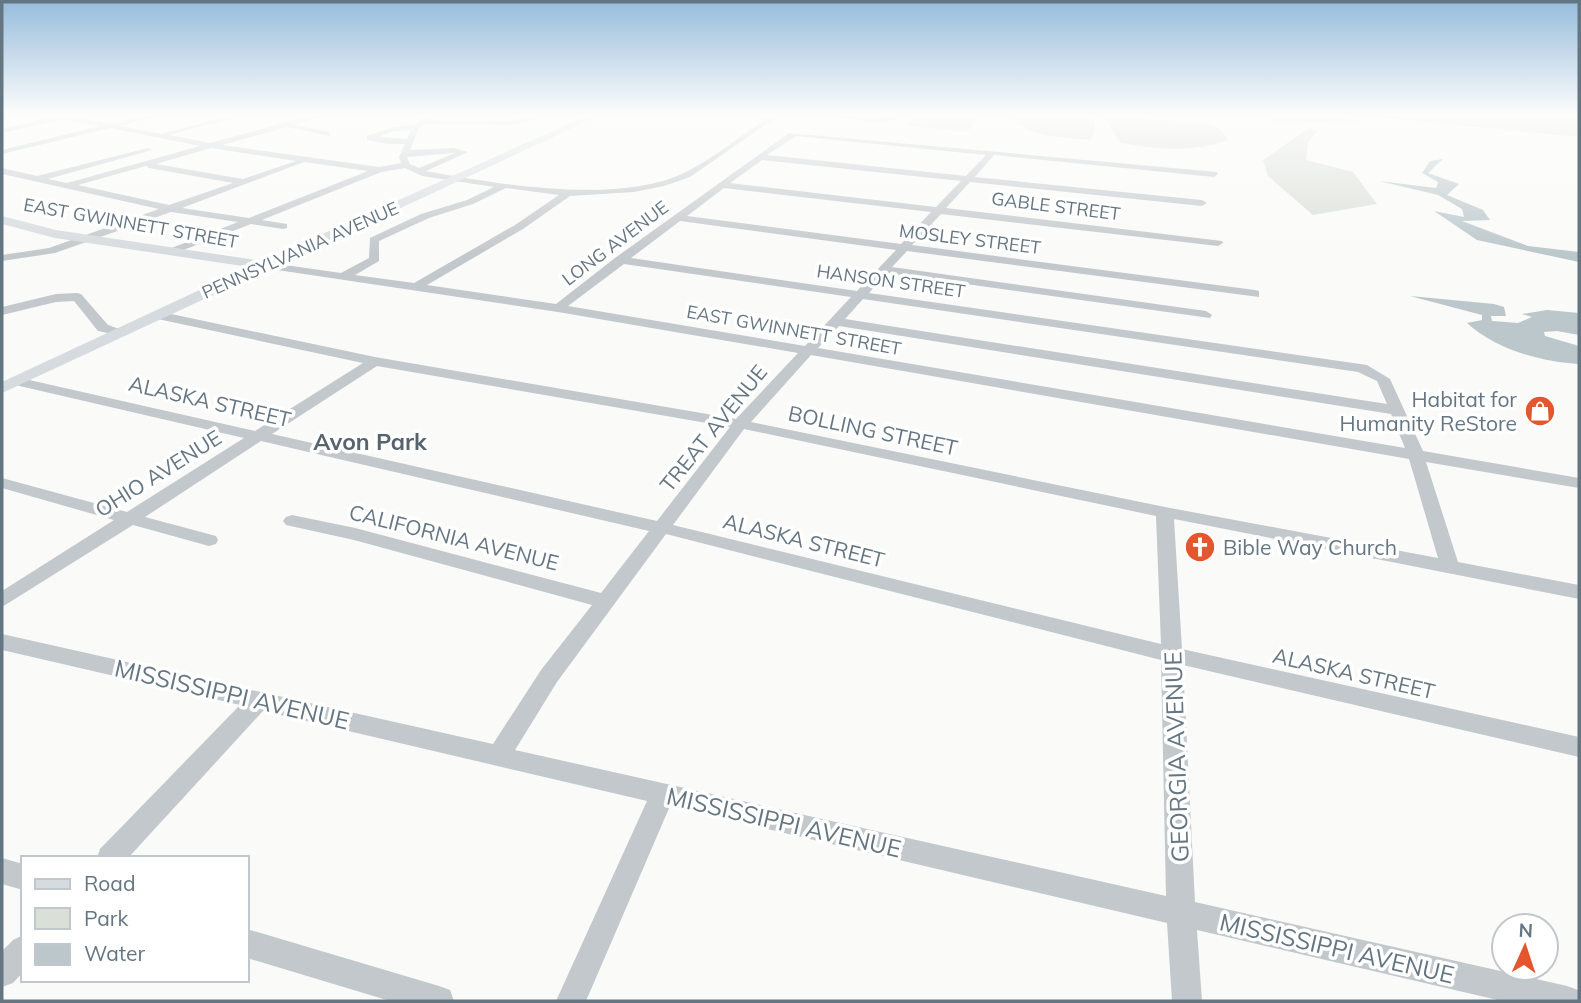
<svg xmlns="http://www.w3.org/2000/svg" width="1581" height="1003" font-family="Mulish,sans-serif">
	<rect width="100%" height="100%" fill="#fafaf8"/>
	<path fill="#dadfd7" d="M917,114H980L968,131L906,126Z
		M1390,114H1579V137L1375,117Z
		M1010,115L1086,118L1096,121L1091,140C1070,138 1020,137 1010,115Z
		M1303,115L1361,121L1354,123L1271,121L1276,117Z
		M1113,117L1205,123C1216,126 1223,130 1228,140C1193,153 1156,149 1120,143L1105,118Z
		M1309,128L1318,130L1308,142L1306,160L1353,172L1377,204L1313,215L1268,176L1263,160Z"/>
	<path fill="#bbc7cb" d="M1443,159L1428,173L1459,184L1447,195L1483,210L1490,220L1462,221L1528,246L1579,252V262L1477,240L1434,211L1464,217L1462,209L1438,195L1379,181L1436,188L1438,182L1422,173L1430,161Z
		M1410,296L1494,304L1504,307L1506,316H1491L1492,321L1518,323L1532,317L1522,314L1547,310L1579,313V335L1557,331L1544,332L1545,336L1579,346V364C1541,362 1495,349 1467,323L1482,320V315Z"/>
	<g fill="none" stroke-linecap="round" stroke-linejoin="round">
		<path fill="#c3c8cc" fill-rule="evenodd" d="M64,114H78L73,117L110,124L150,114H164L121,126L162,134L235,114H248L169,135L210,143L317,114H329L294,125L330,132V136L287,127L222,145L379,167L401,163L399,157L405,144H388L367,140V136L393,127L414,125L429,114H437L431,120L511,121L538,114H551L511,125L425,124L419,128L410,150L453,148L468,152L426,171C496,184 618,205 684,173C715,158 744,133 773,114H781L690,177L664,186L634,192L570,196L523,229L427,285L556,304L615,258L789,133L1217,172L1218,174L1214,177L994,155L975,177L1202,200L1207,203L1202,206L970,182L946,208L1222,241L1223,243L1218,246L941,214L912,245L1255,290L1259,291V297L907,251L892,267L1206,311L1212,315L1210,318L887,273L869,293L1367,365L1390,379L1423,451L1579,478V488L1426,462L1458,562L1579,585V599L1174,519L1182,649L1579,737V757L1183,665L1195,902L1567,986L1578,990L1579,1001H1502L1197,930L1202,1001H1172L1167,923L670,806L586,1001H556L647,801L263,711L128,858H97L100,849L240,705L2,650V634L493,744L541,670L592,605L354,540L286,525L283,521L286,517L292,515L355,528L601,593L649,531L261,441L145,517L216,536L218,540L216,544L209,546L133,525L2,607V591L114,520L2,488V478L127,512L244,438L11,384V378L16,377L255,431L363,363L153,318L151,315L157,311L375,357L736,419L798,353L558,312L264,268L258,265L264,262L341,273L369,258L370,238L421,214L467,200L494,187L422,176L405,168L381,172L262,220L287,224V228L283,229L251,224L173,254L168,251L169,249L238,222L171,212L55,253L2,261V255L49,248L159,209L2,174V168L37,176L148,148L152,150L48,179L67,183L200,146L110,128L2,154V150L100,126L63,119L2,133V129ZM411,130L407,139L378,137L394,131ZM796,136L986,155L966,176L767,155ZM211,148L296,161L243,179L156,164ZM455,153L419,168L410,164L407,157ZM762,160L961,181L936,207L730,183ZM304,162L368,171L249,218L182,208ZM146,166L149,168L233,183L169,205L78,185ZM506,188L559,195L515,225L414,283L355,275L379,261V241L429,218L473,204ZM724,188L931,212L901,244L687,216ZM680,221L896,250L857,291L631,258ZM624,264L851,297L805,346L568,306ZM863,299L1358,372L1377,381L1387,404L845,319ZM839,326L1391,414L1405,448L818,348ZM811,355L1409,459L1438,558L1165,507L751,422ZM377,366L730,427L657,521L272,434ZM744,429L1156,516L1161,644L673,525ZM666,534L1161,660L1166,896L515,750L557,682Z
			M372,114H382L383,115L379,117Z
			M810,114L875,118L898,114L896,120L875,122Z
			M77,293L81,294L108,325L122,330V336L98,331L74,301L56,302L2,315V307L56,294Z
			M2,858L23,864V890L2,884Z
			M247,929L439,986L450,990L454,1001H390L247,958Z
			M23,935V972L13,983L2,987V951L13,940Z"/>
		<path fill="#d6dbdf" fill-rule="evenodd" d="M591,114H603L2,393V382L249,267L55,238L2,224V216L56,230L262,261Z"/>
	</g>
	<linearGradient id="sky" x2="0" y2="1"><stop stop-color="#96bcdc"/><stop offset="0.45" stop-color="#fdfdfc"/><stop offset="1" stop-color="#fdfdfc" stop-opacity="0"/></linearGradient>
	<rect width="1581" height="255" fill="url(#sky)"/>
	<defs>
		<g id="shop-disc" transform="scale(1.575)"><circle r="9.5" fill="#e4572e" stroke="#fff"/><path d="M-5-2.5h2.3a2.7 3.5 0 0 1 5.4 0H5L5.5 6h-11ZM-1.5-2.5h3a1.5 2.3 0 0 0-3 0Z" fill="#fff"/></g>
		<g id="church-disc" transform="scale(1.575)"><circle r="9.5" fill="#e4572e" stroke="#fff"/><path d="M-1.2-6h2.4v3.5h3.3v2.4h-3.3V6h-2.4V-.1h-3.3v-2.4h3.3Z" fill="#fff"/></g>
	</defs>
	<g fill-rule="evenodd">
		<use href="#shop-disc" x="1540" y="411"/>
		<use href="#church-disc" x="1200" y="547"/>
	</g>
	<g text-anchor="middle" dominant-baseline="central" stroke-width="7" stroke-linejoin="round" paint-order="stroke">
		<g font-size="18" fill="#657683" stroke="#fff">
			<text transform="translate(1056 206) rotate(7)">GABLE STREET</text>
			<text transform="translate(131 223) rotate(10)">EAST GWINNETT STREET</text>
			<text transform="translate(970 239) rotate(7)">MOSLEY STREET</text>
			<text transform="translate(615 243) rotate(-37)">LONG AVENUE</text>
			<text transform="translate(300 250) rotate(-24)">PENNSYLVANIA AVENUE</text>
			<text transform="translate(891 281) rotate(8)">HANSON STREET</text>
			<text transform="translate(794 330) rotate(10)">EAST GWINNETT STREET</text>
		</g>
		<g font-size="21" fill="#657683" stroke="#fff" text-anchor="end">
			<text x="1517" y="399">Habitat for<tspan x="1517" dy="24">Humanity ReStore</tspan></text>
			<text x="1223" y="547" text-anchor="start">Bible Way Church</text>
		</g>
		<g font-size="21" fill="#657683" stroke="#fff">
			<text transform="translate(210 401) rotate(13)">ALASKA STREET</text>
			<text transform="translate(713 428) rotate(-51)">TREAT AVENUE</text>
			<text transform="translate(873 430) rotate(12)">BOLLING STREET</text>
			<text transform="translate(158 473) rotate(-32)">OHIO AVENUE</text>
			<text transform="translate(454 537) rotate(14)">CALIFORNIA AVENUE</text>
			<text transform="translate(804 540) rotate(14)">ALASKA STREET</text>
			<text transform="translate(1354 673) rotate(13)">ALASKA STREET</text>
		</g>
		<g font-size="23" font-weight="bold" fill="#57646e" stroke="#fff">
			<text x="370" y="441">Avon Park</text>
		</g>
		<g font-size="24" fill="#657683" stroke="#fff">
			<text transform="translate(232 694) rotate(13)">MISSISSIPPI AVENUE</text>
			<text transform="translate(1176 757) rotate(-92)">GEORGIA AVENUE</text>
			<text transform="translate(784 822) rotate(13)">MISSISSIPPI AVENUE</text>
			<text transform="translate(1337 948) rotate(13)">MISSISSIPPI AVENUE</text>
		</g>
	</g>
	<rect width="1581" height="1003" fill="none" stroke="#657683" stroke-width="7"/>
	<rect x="21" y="856" width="228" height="126" fill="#ffffff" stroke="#c1c8cd" stroke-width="2"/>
	<rect x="35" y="879" width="35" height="10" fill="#d6dbdf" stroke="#c1c8cd" stroke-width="2"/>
	<text x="84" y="891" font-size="21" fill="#657683">Road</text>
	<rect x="35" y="908" width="35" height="21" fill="#dadfd7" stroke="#c1c8cd" stroke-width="2"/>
	<text x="84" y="926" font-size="21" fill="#657683">Park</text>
	<rect x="35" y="944" width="35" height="21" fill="#bbc7cb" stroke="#c1c8cd" stroke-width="2"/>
	<text x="84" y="961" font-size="21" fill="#657683">Water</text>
	<g transform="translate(1525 947) rotate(3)"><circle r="33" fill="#ffffff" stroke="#c1c8cd" stroke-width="2"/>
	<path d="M0-5L12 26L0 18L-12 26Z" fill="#e4572e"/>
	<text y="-10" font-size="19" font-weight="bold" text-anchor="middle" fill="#657683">N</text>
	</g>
</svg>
